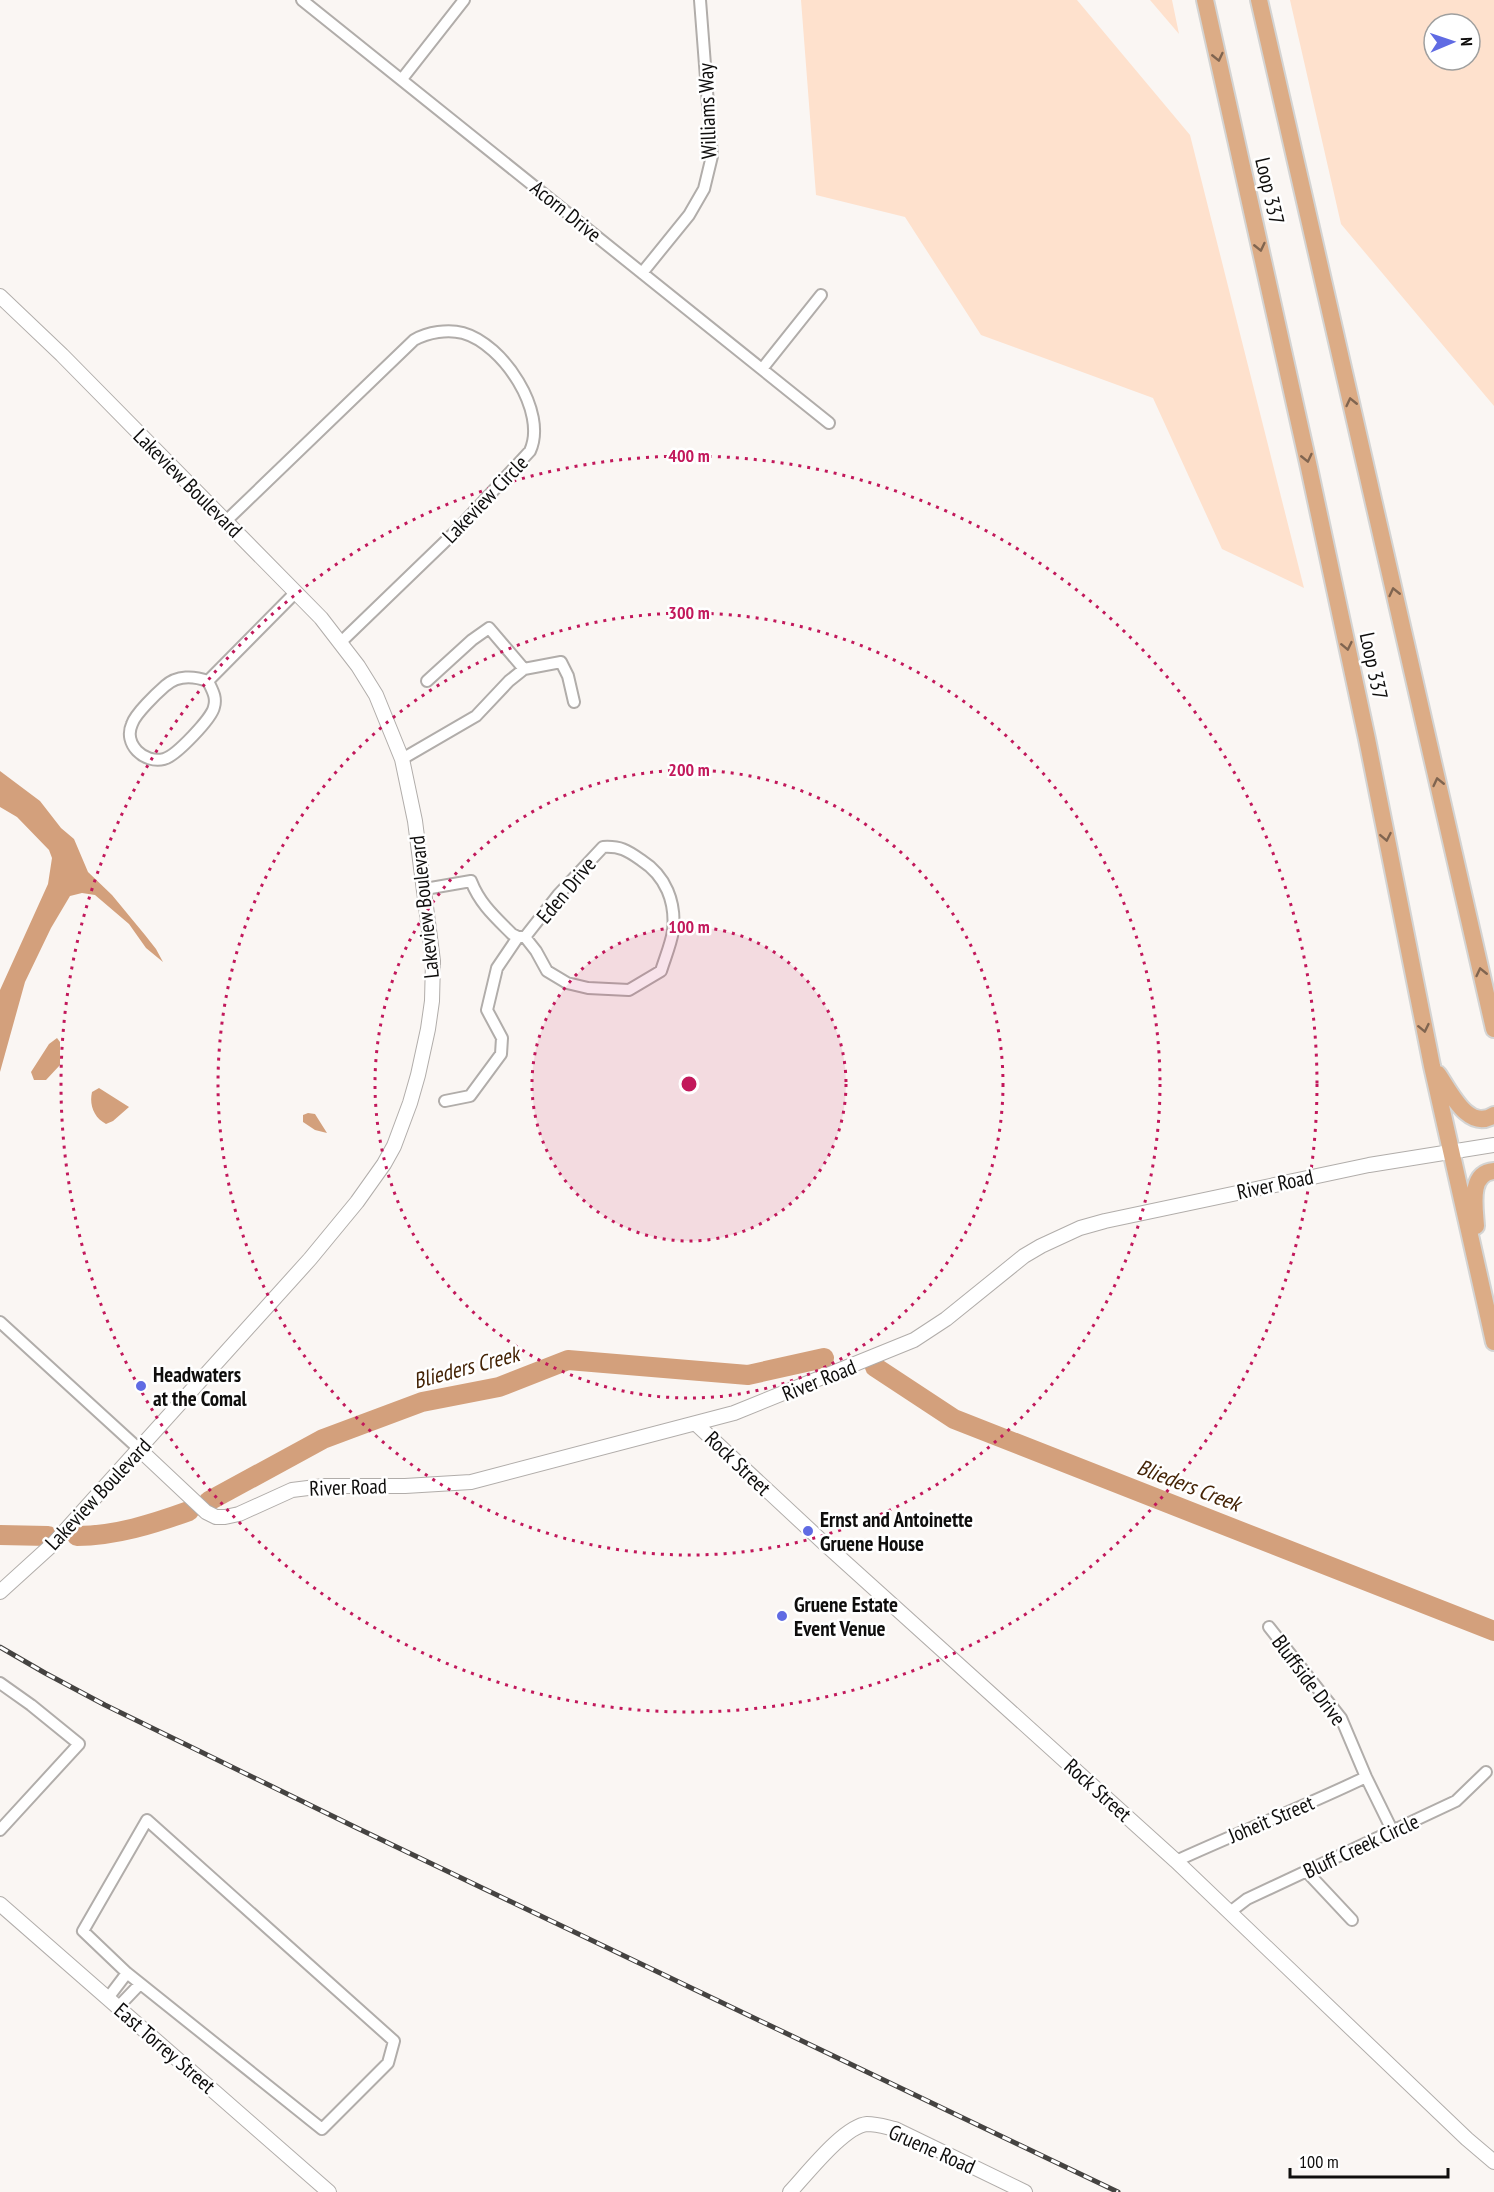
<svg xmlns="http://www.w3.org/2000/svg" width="1494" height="2192" font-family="'PT Sans Narrow',sans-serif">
	<rect width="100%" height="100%" fill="#faf6f3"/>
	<path fill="#fee1cd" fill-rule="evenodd" d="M801,0H1077L1190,135L1304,588L1222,549L1153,398L981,335L905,217L816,195Z
		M1150,0H1172L1179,34Z
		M1290,0H1494V406L1341,224ZM1434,24H1470V60H1434Z"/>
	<path fill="#d3a07c" d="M0,771L40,801L61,828L74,839L88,872L112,895L145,935L156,949L163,962L146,948L129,924L95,895L82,893L70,896L51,928L25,982L0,1072V990L48,884L52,858L49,850L17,817L0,807Z
		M57,1038L60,1042V1065L46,1080H34L31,1072L49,1044Z
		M99,1088L129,1107L113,1121L106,1124C94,1118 89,1105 92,1092Z
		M308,1113L315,1114L327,1133L315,1130L303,1122V1115Z"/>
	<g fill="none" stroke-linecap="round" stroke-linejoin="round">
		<path stroke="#d3a07c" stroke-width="20" d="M875,1367L954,1419L1494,1631
			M209,1501L323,1439L422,1402L499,1387L568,1360L748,1375L824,1358
			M0,1535L48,1536
			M77,1536C115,1536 153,1524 189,1511"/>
		<g stroke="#b1adaa" stroke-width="14">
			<path id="minor" d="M302,0L829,423
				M402,79L464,0
				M642,273L689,215L704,189L712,156L700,0
				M762,369L821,295
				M226,521L414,340C428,332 448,329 463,333C503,344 548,412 530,451L456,531L341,642
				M208,681C212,690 217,697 214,707C212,718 176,756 164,759C144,764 123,744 132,724C135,714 157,693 165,686C177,675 194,676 208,681L296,592
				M427,681L472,640L489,628L524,669
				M402,759L476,716L509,681L524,669L561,662L568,676L574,702
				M425,889L471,881C480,904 495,917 512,934L518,937H525L558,895L603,847C620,846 627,850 641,860C666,876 676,902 673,931C671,944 665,958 661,971L629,990L588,988L567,983L547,971L536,951L525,937
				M445,1101L470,1096L501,1054L502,1038L487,1010L497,968L518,937
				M0,1322L139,1449
				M1269,1627L1341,1718L1366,1777L1393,1832
				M0,1683L31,1705L79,1744L0,1830
				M147,1820L394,2041L388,2063L322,2129L127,1973L83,1931Z
				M1176,1861C1239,1832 1304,1807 1366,1777
				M1307,1872L1352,1920
				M1230,1912L1247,1899L1456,1801L1486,1772
				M108,1998L127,1973
				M118,2007L140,1984"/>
		</g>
		<g stroke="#b1adaa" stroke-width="16">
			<path id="tertiary" d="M0,296L62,355L321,618L358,666L376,695L402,759L415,821L433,961L432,1001L428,1029L418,1075L410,1103L394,1146L384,1164L357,1202L310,1259L54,1543L0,1592
				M696,1424L826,1545L1176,1861L1467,2139L1494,2162
				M139,1449L206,1512L216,1517H225L239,1514L292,1490L324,1486H405L471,1482L734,1413L914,1340L946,1319L1024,1256L1041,1246L1080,1228L1105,1221L1369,1165L1494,1145
				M0,1904L329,2192
				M790,2192C807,2174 844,2126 867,2124C877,2124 886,2127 895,2129L1025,2192"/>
		</g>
		<g stroke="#d4d4d3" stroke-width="20">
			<path id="primary" d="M1205,0L1308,463L1367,739L1432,1066L1494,1342
				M1259,0L1494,1029
				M1438,1074C1450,1091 1468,1132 1494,1115
				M1476,1226C1475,1208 1468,1173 1494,1171"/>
		</g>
		<use href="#minor" stroke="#fff" stroke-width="10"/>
		<use href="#tertiary" stroke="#fff" stroke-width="14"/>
		<use href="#primary" stroke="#dcac86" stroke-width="16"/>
		<g stroke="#454341" stroke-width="5">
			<path id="rail" d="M0,1647L45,1673L105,1705L357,1828L1118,2192"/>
		</g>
		<use href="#rail" stroke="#fff" stroke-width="3" stroke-dasharray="9" stroke-linecap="butt"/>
	</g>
	<defs><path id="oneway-chevron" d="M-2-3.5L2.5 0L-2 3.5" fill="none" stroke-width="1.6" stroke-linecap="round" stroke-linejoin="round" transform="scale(1.5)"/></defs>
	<g stroke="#806550">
		<use href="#oneway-chevron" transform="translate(1218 57) rotate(77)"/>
		<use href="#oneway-chevron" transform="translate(1260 247) rotate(77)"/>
		<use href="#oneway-chevron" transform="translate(1351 402) rotate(-103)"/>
		<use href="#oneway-chevron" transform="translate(1307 458) rotate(77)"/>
		<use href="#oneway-chevron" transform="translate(1394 592) rotate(-103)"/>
		<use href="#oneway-chevron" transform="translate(1347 646) rotate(78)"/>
		<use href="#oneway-chevron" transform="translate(1438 782) rotate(-103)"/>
		<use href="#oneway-chevron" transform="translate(1386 837) rotate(79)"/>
		<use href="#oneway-chevron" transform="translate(1481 972) rotate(-103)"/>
		<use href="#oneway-chevron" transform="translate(1424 1028) rotate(78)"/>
	</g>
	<circle cx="689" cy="1084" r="157" fill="#c2185b" fill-opacity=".12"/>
	<g fill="none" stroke="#c2185b" stroke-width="3" stroke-dasharray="3 6">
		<circle cx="689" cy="1084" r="157"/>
		<circle cx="689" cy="1084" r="314"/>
		<circle cx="689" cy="1084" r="471"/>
		<circle cx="689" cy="1084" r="628"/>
	</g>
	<g fill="#606be3" stroke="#fff" stroke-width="2">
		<circle cx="141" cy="1386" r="6"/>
		<circle cx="808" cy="1531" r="6"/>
		<circle cx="782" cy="1616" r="6"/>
	</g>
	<g text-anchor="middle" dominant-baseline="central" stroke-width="5" stroke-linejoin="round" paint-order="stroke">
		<g font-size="21" fill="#0f0e0d" stroke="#fff">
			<text transform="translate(707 111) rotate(-92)">Williams Way</text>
			<text transform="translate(1270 191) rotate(77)">Loop 337</text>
			<text transform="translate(566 211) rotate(39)">Acorn Drive</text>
			<text transform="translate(188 483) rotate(45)">Lakeview Boulevard</text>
			<text transform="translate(485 499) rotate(-46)">Lakeview Circle</text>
			<text transform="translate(1374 666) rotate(78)">Loop 337</text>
			<text transform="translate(566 890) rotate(-50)">Eden Drive</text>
			<text transform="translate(424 907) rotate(-96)">Lakeview Boulevard</text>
			<text transform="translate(1275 1184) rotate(-12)">River Road</text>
			<text transform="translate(819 1380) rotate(-22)">River Road</text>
			<text transform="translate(738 1463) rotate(44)">Rock Street</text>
			<text transform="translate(348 1487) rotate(-2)">River Road</text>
			<text transform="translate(98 1494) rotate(-47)">Lakeview Boulevard</text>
			<text transform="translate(1309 1680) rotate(53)">Bluffside Drive</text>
			<text transform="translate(1098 1790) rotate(42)">Rock Street</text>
			<text transform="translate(1271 1819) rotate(-23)">Joheit Street</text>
			<text transform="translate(1361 1846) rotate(-25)">Bluff Creek Circle</text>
			<text transform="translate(165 2048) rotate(41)">East Torrey Street</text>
			<text transform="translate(932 2149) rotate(24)">Gruene Road</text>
		</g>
		<g font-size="21" font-weight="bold" fill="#0f0e0d" stroke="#fff" text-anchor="start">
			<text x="153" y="1374">Headwaters<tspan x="153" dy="24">at the Comal</tspan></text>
			<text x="820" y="1519">Ernst and Antoinette<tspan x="820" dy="24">Gruene House</tspan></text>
			<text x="794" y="1604">Gruene Estate<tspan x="794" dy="24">Event Venue</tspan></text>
		</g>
		<g font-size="22" font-style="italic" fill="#442305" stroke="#fff">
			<text transform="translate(466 1367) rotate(-15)">Blieders Creek</text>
			<text transform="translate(1189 1485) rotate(21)">Blieders Creek</text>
		</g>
	</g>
	<circle cx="689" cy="1084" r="9" fill="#c2185b" stroke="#fff" stroke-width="3"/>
	<g font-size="18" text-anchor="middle" font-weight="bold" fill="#c2185b" stroke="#fff" stroke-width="5" stroke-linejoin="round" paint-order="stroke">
		<text x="689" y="462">400 m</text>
		<text x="689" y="619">300 m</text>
		<text x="689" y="776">200 m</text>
		<text x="689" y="933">100 m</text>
	</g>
	<g transform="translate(1452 42) rotate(88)"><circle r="28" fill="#ffffff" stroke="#9f9f9e" stroke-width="1.5"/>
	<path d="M0-4.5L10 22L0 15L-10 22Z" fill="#606be3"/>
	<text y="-9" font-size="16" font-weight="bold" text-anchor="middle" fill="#0f0e0d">N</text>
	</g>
	<path d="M1290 2168v9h158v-9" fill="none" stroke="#0f0e0d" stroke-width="3"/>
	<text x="1299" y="2168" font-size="18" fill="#0f0e0d" stroke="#ffffff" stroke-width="4.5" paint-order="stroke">100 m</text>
</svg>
